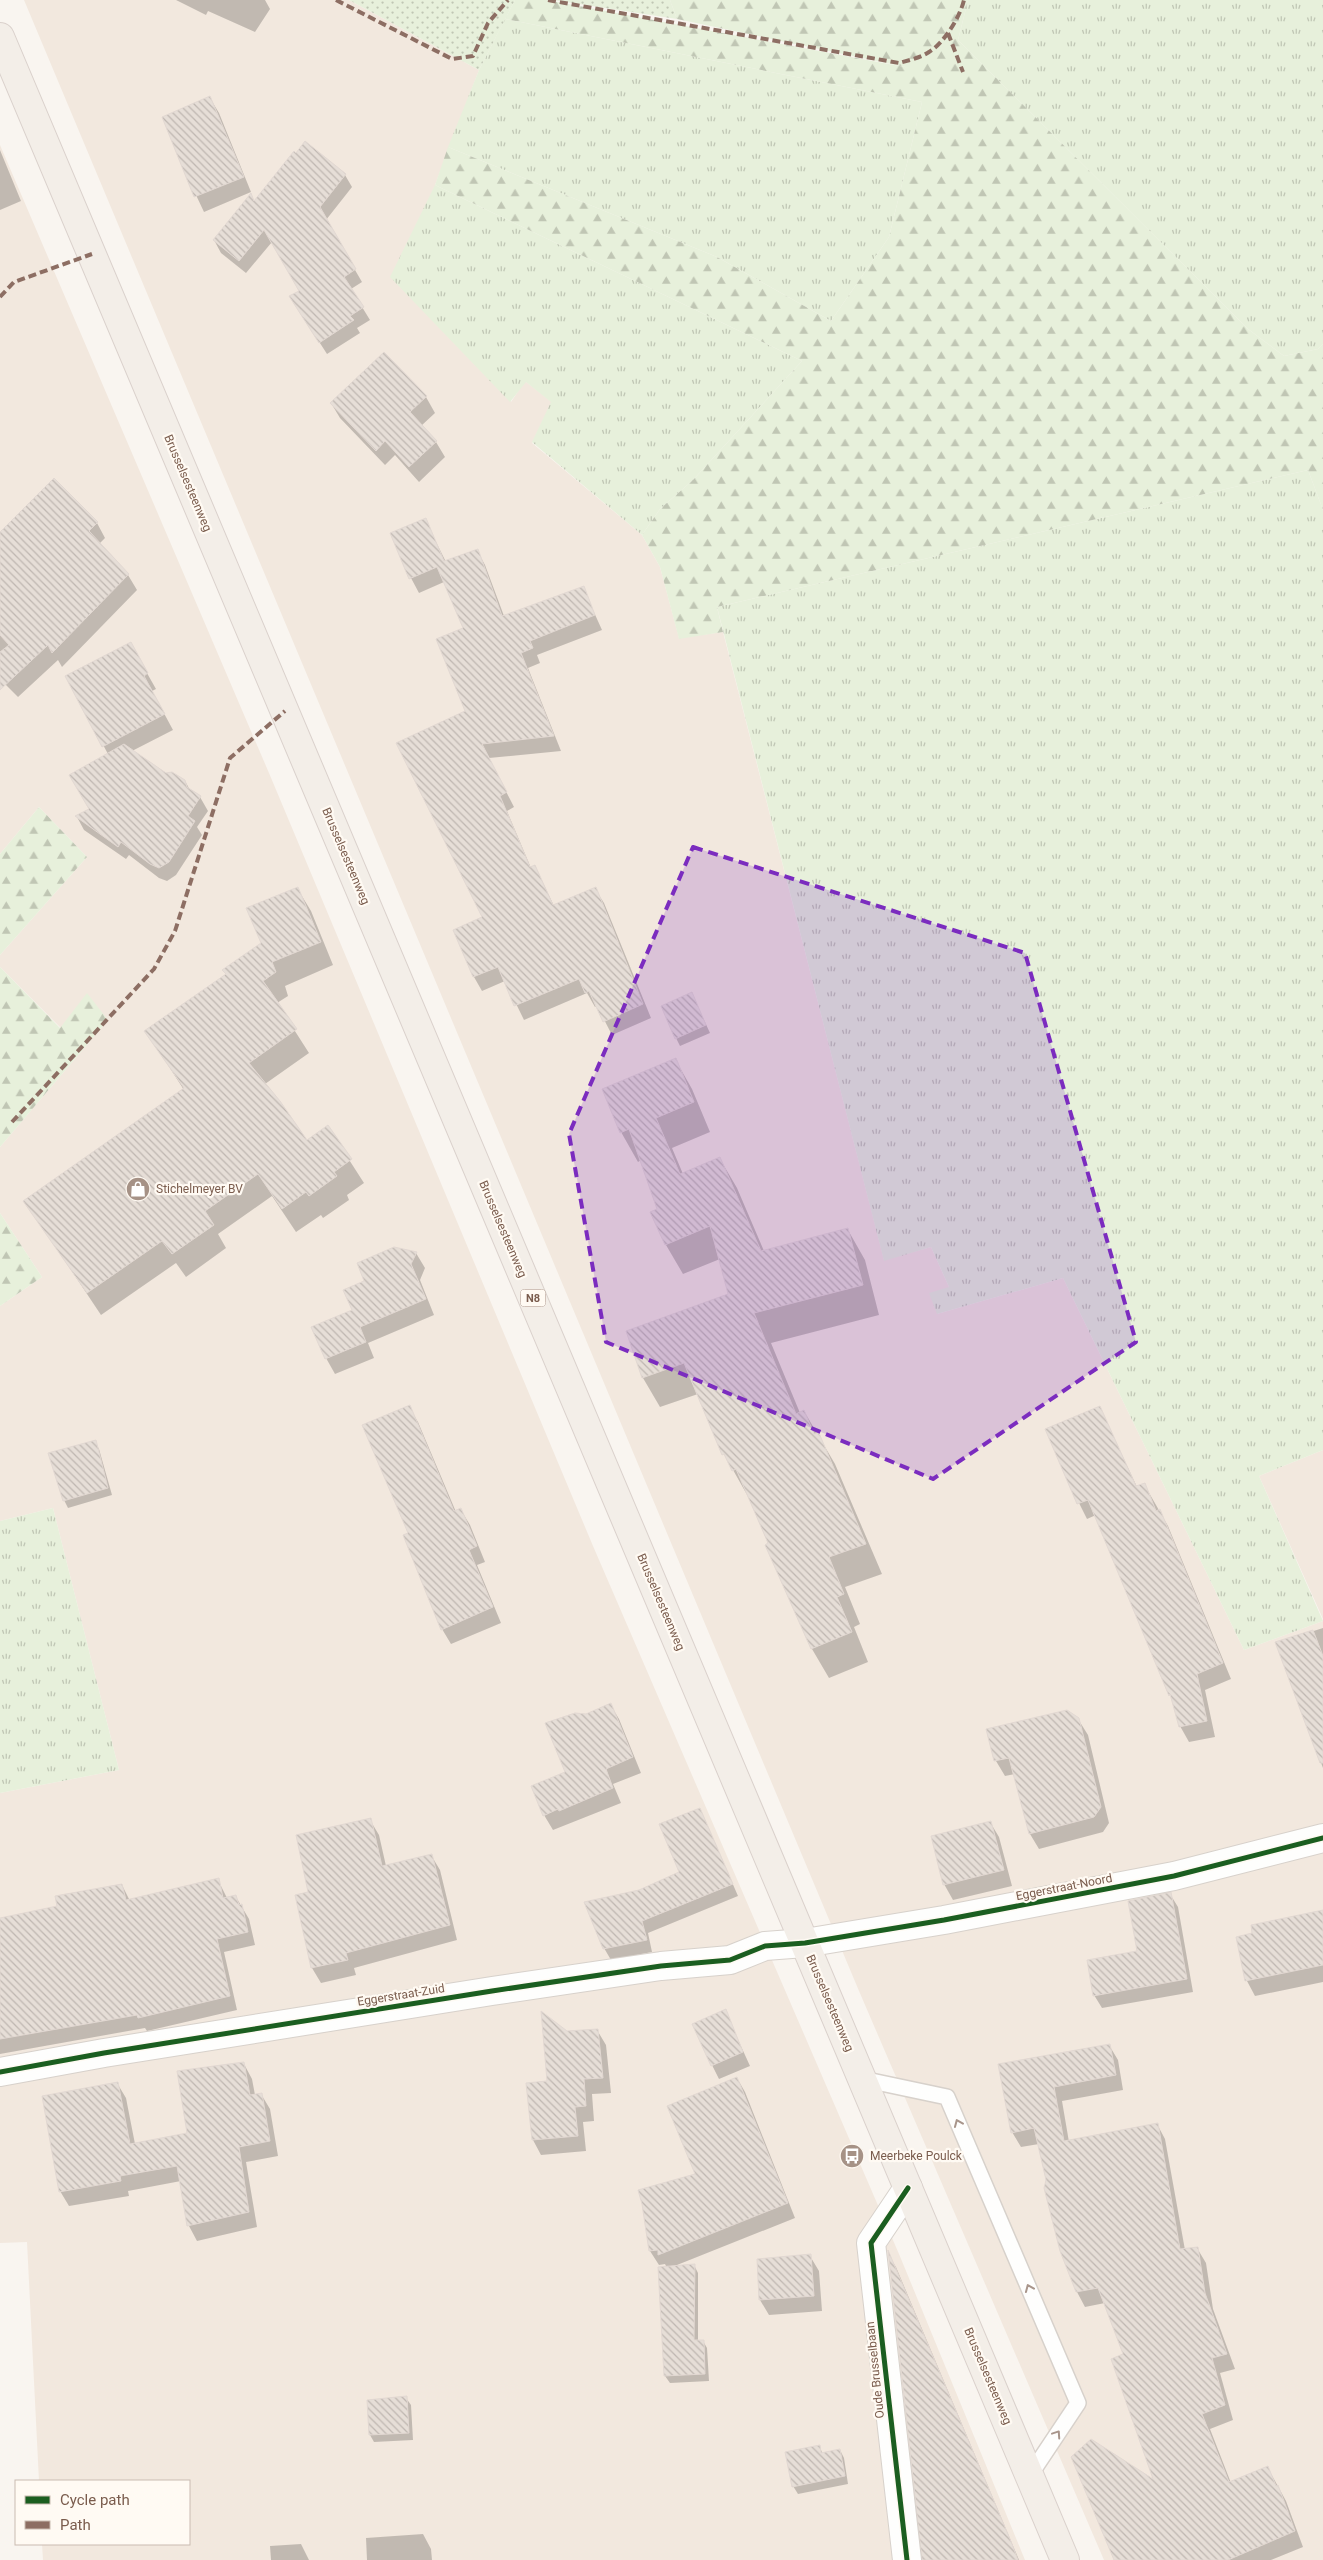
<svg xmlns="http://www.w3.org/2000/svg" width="1323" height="2560" font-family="Roboto,sans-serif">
	<defs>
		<pattern id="grass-tufts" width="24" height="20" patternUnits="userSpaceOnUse" patternTransform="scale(1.25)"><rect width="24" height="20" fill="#e7f0db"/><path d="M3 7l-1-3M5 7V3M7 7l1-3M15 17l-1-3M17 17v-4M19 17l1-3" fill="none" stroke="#c0c6b4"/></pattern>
		<pattern id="forest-firs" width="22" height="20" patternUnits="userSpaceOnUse" patternTransform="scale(1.25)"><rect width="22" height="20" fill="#e7f0db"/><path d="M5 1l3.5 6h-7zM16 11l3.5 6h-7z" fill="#c0c6b4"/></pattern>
		<pattern id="garden-dots" width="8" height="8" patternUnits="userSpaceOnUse" patternTransform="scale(1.25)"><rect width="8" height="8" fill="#e7f0db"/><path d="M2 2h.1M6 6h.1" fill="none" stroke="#c0c6b4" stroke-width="1.8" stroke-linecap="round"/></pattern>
		<pattern id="building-back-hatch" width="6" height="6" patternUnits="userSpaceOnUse" patternTransform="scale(1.25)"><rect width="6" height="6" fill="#e6ded7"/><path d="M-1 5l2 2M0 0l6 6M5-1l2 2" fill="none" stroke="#bfb7b1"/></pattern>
	</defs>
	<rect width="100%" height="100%" fill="#f9f5f0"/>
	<path fill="#f2e8de" d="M24,0H349L479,70L435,185L511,402L525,381L552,402L532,443L642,535L660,567L679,638L723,632L884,1260L931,1247L949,1287L937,1314L1063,1278L1244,1650L1323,1621V2560H1104L859,1991Z
		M0,145L269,773L593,1546L899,2254L1025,2560H43L42,2544H189V2481H39L27,2242L0,2243V1793L119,1770L53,1508L0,1521V1306L42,1277L0,1213V1147L108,1020L61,1028L0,967V955L87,857L39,807L0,854Z
		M1323,1450V1619L1259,1476Z"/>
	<path fill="url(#grass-tufts)" d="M968,0H1323V344L1318,349L1284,356L1248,329L958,40Z
		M505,19L922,102L889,237L831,321L717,257L448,147L479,70Z
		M435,185L802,361L693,480L660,509L642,535L532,442L551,402L526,382L510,402L390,277Z
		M1308,470L1323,510V1450L1259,1476L1323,1621L1244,1650L1063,1278L937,1314L929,1293L949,1287L931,1247L884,1261L717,607Z
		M53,1508L119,1770L0,1793V1521Z"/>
	<path fill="url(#forest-firs)" d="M515,0H547L910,68L677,19L670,0H968L958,40L1248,329L1284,356L1318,349L1323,344V510L1308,470L717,607L723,632L679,639L660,567L642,535L660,509L693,480L802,361L435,185L448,147L717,257L831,321L889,237L922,102L505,19Z
		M39,807L87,857L0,955V854Z
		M0,967L60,1028L87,993L108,1020L0,1147Z
		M0,1213L42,1277L0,1306Z"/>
	<path fill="url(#garden-dots)" d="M349,0H515L479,70Z
		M553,0H670L677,19Z"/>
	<path fill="#0003" d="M176,0H265L270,9L255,32L208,11L206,15Z
		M210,98L219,113L251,192L204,212L178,157Z
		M0,150L21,201L0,210Z
		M345,175L352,187L326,220L362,282L351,289L370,320L357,328L360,333L327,354L298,309L301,291L272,242L246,273L221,253L214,240L255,203Z
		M426,397L435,413L421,426L436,442L445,457L419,482L395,455L385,465L340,418L331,403Z
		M425,520L446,562L477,550L485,565L504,616L583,588L602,630L537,655L540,663L528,668L561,751L489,758L514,807L507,811L531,868L535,866L554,906L595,889L604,903L651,1018L612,1035L597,1006L595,1007L587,993L524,1020L505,981L482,991L474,977L483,918L466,711L464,629L444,582L419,593L411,578Z
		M97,523L105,538L99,544L128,575L137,590L62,667L58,660L18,697L0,679V535Z
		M139,659L156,689L152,691L173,730L132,751L166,774L185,781L190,790L200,797L208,811L197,827L202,835L176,875L167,881L159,878L129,855L126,859L84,830L77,817L90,809L108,754L66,677Z
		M297,888L311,911L333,965L285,986L288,996L277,1003L309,1053L265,1084L307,1142L328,1127L364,1183L347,1195L349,1200L323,1218L321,1215L296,1232L272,1196L218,1234L226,1248L186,1277L176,1263L101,1315L25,1201L184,1090L146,1031L227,975L262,943Z
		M692,994L710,1033L680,1046L676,1038Z
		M675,1059L692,1089L710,1132L672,1148L683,1174L720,1159L737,1188L764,1251L848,1230L865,1260L879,1315L771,1343L800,1413L804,1411L835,1464L882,1574L845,1587L860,1624L854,1627L868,1662L829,1678L812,1649L750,1500L724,1454L698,1394L660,1407L643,1378L729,1295L720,1259L683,1274L666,1245L659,1210L641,1160L638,1162L621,1132Z
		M416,1253L425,1268L420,1280L434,1315L368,1343L374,1358L335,1374L326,1358L353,1311L366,1282Z
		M409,1407L418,1422L456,1512L461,1510L470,1525L485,1562L477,1565L501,1623L451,1644L442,1629L410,1534Z
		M1100,1408L1137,1487L1144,1484L1168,1526L1231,1679L1205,1690L1215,1737L1189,1742L1180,1726L1173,1701L1096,1515L1087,1519L1079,1503Z
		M95,1442L99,1449L112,1495L68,1508L64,1500Z
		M1323,1628V1768L1276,1643Z
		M610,1704L619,1719L641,1773L613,1784L621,1803L553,1830L544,1815L566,1773L586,1715Z
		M1078,1719L1088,1735L1109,1823L1103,1832L1039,1849L1030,1834L1015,1774L1005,1776L996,1761L988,1730Z
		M700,1809L738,1896L648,1933L652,1952L611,1960L604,1948L639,1891L681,1873Z
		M370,1820L379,1835L386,1866L431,1855L440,1870L457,1940L354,1968L356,1975L321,1983L312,1968L309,1893Z
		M990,1822L999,1837L1012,1886L953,1900L944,1884Z
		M218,1880L227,1898L236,1897L249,1919L255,1945L224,1952L237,2010L147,2031L145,2028L0,2054V1919L59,1907L122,1885L130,1901Z
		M1170,1894L1178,1907L1193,1992L1102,2008L1094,1995L1139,1952Z
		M1323,1911V1982L1255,1996L1247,1981L1238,1938Z
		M725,2011L750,2066L719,2079L712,2065Z
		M597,2030L606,2045L611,2093L592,2094L594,2121L583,2122L586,2151L541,2155L533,2140L528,2084L549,2082L566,2032Z
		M1109,2045L1118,2060L1123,2090L1062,2101L1069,2142L1157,2124L1165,2139L1185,2250L1197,2248L1206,2263L1213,2309L1235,2369L1220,2373L1233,2420L1210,2429L1231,2483L1268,2468L1286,2501L1303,2547L1271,2560H1115L1156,2482L1125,2355L1105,2303L1085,2307L1077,2292L1061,2249L1039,2144L1021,2147L1012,2132L1000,2065Z
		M244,2064L252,2079L255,2095L261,2094L270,2109L278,2156L246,2162L257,2227L197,2241L189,2226L181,2181L128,2191L129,2196L69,2206L60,2191L117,2083L126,2098L135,2144L189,2134Z
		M737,2078L745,2092L795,2218L672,2267L694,2265L698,2273V2341H703L707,2348L709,2381L670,2383L665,2376L667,2268L665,2264L659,2265L650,2251L696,2175Z
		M810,2256L819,2271L822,2311L769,2315L760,2300Z
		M889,2256L896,2267L1019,2560H923Z
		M406,2398L411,2405L413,2440L374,2442L370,2435Z
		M819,2446L823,2454L840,2450L844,2458L848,2484L798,2494L793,2486Z
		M423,2534L431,2549L432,2560H367L366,2538Z
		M301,2544L309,2560H271L270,2546Z"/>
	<path fill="url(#building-back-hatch)" stroke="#e2d8d2" d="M210,96L244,177L194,197L162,117Z
		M305,141L346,174L320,207L356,269L344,277L364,307L350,316L354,320L319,343L289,296L299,291L264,230L239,261L213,240L251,193L254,201L294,151L296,153Z
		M384,352L427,396L410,412L437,441L409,467L385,441L376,451L330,403Z
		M54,478L98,522L89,531L129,574L52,653L48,645L0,690V652L9,645L0,635V532Z
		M426,518L444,561L478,549L502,616L584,586L595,615L530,641L533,648L521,653L554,736L482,744L507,792L500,796L530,867L535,865L553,905L596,887L643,1004L603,1022L589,991L585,993L579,979L514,1006L498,967L473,977L453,930L482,917L396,743L465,711L436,639L463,628L437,567L409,579L390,533Z
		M131,642L148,673L144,676L165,714L102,747L65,676Z
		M124,744L166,773L172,772L185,780L187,787L201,796L188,816L195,821L169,862L159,868L150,864L121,842L118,847L75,816L89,809L69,775Z
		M298,887L321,942L272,962L276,972L263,981L297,1029L249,1063L280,1101L307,1140L328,1125L352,1159L334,1172L337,1176L309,1196L306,1192L282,1209L258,1174L205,1211L214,1225L172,1254L162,1241L87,1293L23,1201L184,1088L144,1031L226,974L222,970L261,943L246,908Z
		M692,992L706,1025L675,1039L661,1006Z
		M676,1058L694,1102L656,1118L680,1174L720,1157L761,1251L848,1228L863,1285L754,1313L796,1414L804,1410L814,1434L819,1433L866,1544L829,1557L844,1594L837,1597L852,1632L811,1649L765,1545L768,1543L736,1469L732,1471L724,1454L722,1455L684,1363L642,1378L626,1331L728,1294L710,1226L665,1245L650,1212L657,1209L629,1129L620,1133L602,1089Z
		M394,1247L417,1252L411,1264L426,1299L360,1327L366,1342L325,1359L311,1327L352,1310L343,1290L364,1281L357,1263Z
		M410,1405L454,1511L461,1508L477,1546L469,1550L493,1607L441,1630L403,1535L408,1533L362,1425Z
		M1100,1406L1136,1486L1145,1483L1156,1511L1160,1509L1223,1663L1197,1674L1207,1721L1179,1727L1170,1694L1169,1696L1088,1500L1077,1504L1045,1429Z
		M96,1440L108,1488L63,1501L48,1453Z
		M1313,1630L1323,1656V1763H1320L1275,1642Z
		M611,1703L633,1757L606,1769L613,1788L559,1811L558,1809L543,1816L531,1786L565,1772L545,1723L575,1713L586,1714Z
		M1067,1710L1079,1718L1101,1807L1094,1817L1029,1834L1009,1758L994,1761L986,1729Z
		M700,1808L733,1884L642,1921L647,1940L603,1949L584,1902L639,1890L679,1872L659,1824Z
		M371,1818L382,1866L432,1854L450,1925L346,1953L348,1960L311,1968L295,1895L308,1892L296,1835Z
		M991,1821L1004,1870L943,1885L931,1836Z
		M219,1878L223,1898L236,1895L239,1905L242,1904L248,1932L217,1939L230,1996L138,2018L137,2015L0,2039V1918L57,1906L55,1896L122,1884L126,1900Z
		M1171,1892L1187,1979L1093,1996L1087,1960L1137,1951L1128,1901Z
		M1323,1910V1965L1245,1981L1236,1937L1252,1933L1251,1925Z
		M726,2009L743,2052L711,2066L692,2024Z
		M541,2011L567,2031L598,2029L603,2078L584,2079L586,2106L575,2107L578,2136L532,2140L526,2083L547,2081Z
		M1110,2044L1116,2075L1054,2087L1064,2141L1158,2123L1180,2249L1198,2247L1205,2293L1227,2354L1212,2358L1225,2405L1202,2414L1229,2482L1268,2466L1276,2486L1278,2485L1295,2531L1228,2560H1114L1071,2457L1091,2439L1153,2479L1111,2359L1123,2354L1098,2288L1076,2292L1060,2251L1044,2188L1046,2180L1034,2128L1011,2133L998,2064Z
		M244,2062L250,2095L262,2093L270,2141L239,2147L249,2212L187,2226L177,2166L120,2176L121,2181L59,2192L42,2096L118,2082L130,2144L187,2133L177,2071Z
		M737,2077L788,2203L658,2255V2250L649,2251L642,2204L638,2190L695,2174L667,2106Z
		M888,2250L1010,2539L1018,2560H922Z
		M811,2254L814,2296L759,2300L757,2259Z
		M695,2264L694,2340H704L705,2374L664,2376L658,2267Z
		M407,2396L409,2433L369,2435L367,2400Z
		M820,2445L821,2453L840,2449L845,2476L792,2487L785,2452Z"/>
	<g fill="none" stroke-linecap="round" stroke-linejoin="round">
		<g stroke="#d7d1cb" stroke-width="18">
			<path id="lane" d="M862,2079L947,2097L1078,2403L1030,2475"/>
		</g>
		<g stroke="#d7d1cb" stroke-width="30">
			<path id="street" d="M0,2072L104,2053L492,1991L661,1966L730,1960L765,1946L805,1943L944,1920L1174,1876L1323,1838
				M907,2560L871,2243L908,2188"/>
		</g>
		<g stroke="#dad1cc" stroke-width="30">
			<path id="primary" d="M0,37L1065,2560"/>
		</g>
		<use href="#lane" stroke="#fefefd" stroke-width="15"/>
		<use href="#street" stroke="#fefefd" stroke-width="28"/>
		<use href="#primary" stroke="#f3eee8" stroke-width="28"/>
		<path stroke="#8d6e63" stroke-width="4" stroke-dasharray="8 4" stroke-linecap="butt" d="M336,0L452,59L473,56L488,23L508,0
			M548,0L899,63C909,60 920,58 929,52C944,43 960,17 964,0
			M948,33L963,72
			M0,297L14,282L92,254
			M12,1122L154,969L175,931L230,758L285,711"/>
		<g stroke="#fffaf3" stroke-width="8">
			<path id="cycleway" d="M0,2072L104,2053L492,1991L661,1966L730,1960L765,1946L805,1943L944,1920L1174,1876L1323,1838
				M907,2560L871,2243L908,2188"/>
		</g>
		<use href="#cycleway" stroke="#1b5e20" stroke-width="5"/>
	</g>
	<defs><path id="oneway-chevron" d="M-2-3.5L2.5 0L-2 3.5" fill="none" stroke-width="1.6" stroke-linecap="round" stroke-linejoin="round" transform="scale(1.25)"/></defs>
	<g stroke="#a8958b">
		<use href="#oneway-chevron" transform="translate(958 2123) rotate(-113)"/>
		<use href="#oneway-chevron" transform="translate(1029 2288) rotate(-113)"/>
		<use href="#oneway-chevron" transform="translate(1057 2434) rotate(-56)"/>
	</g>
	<path fill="#7b2cbf" fill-opacity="0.2" stroke="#7b2cbf" stroke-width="4" stroke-dasharray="10 6" stroke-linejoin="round" d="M693,847L1025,953L1136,1342L933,1479L606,1342L569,1134Z"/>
	<defs>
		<g id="shop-disc" transform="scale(1.25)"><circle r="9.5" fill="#a69286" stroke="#fffaf3"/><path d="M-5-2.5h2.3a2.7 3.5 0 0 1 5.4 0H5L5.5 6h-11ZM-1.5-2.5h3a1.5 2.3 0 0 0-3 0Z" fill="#fff"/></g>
		<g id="bus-disc" transform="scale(1.25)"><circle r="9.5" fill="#a69286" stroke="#fffaf3"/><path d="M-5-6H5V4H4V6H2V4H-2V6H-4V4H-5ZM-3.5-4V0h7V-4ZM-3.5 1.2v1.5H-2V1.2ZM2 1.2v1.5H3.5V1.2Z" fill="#fff"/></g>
	</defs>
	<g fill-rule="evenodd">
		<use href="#shop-disc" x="138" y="1189"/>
		<use href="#bus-disc" x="852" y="2156"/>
	</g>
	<g text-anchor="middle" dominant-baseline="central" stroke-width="4.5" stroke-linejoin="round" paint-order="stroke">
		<rect fill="#fffaf3" stroke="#a28b7f" stroke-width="1" x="520.5" y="1289.5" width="25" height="17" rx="4"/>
		<g font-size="11" font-weight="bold" fill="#7a5c4d">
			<text x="533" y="1298">N8</text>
		</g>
		<g font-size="12" fill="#7a5c4d" stroke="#fffaf3">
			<text transform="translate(188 483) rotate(67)">Brusselsesteenweg</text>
			<text transform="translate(346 856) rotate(67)">Brusselsesteenweg</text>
			<text transform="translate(503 1229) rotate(67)">Brusselsesteenweg</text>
			<text transform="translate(661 1602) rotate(67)">Brusselsesteenweg</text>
			<text transform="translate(1064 1887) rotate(-11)">Eggerstraat-Noord</text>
			<text transform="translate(401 1995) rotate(-9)">Eggerstraat-Zuid</text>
			<text transform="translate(830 2003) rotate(67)">Brusselsesteenweg</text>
			<text transform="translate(875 2370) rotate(-96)">Oude Brusselbaan</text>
			<text transform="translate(988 2376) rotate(67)">Brusselsesteenweg</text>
		</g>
		<g font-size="12" fill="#7a5c4d" stroke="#fffaf3" text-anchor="start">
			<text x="156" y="1189">Stichelmeyer BV</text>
			<text x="870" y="2156">Meerbeke Poulck</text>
		</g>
	</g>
	<rect x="15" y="2480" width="175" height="65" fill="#fffaf3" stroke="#cabbb1"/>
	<rect x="25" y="2496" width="25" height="8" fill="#1b5e20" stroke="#cabbb1"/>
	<text x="60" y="2505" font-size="15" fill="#7a5c4d">Cycle path</text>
	<rect x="25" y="2521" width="25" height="8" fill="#8d6e63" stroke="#cabbb1"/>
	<text x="60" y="2530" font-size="15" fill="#7a5c4d">Path</text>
</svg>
